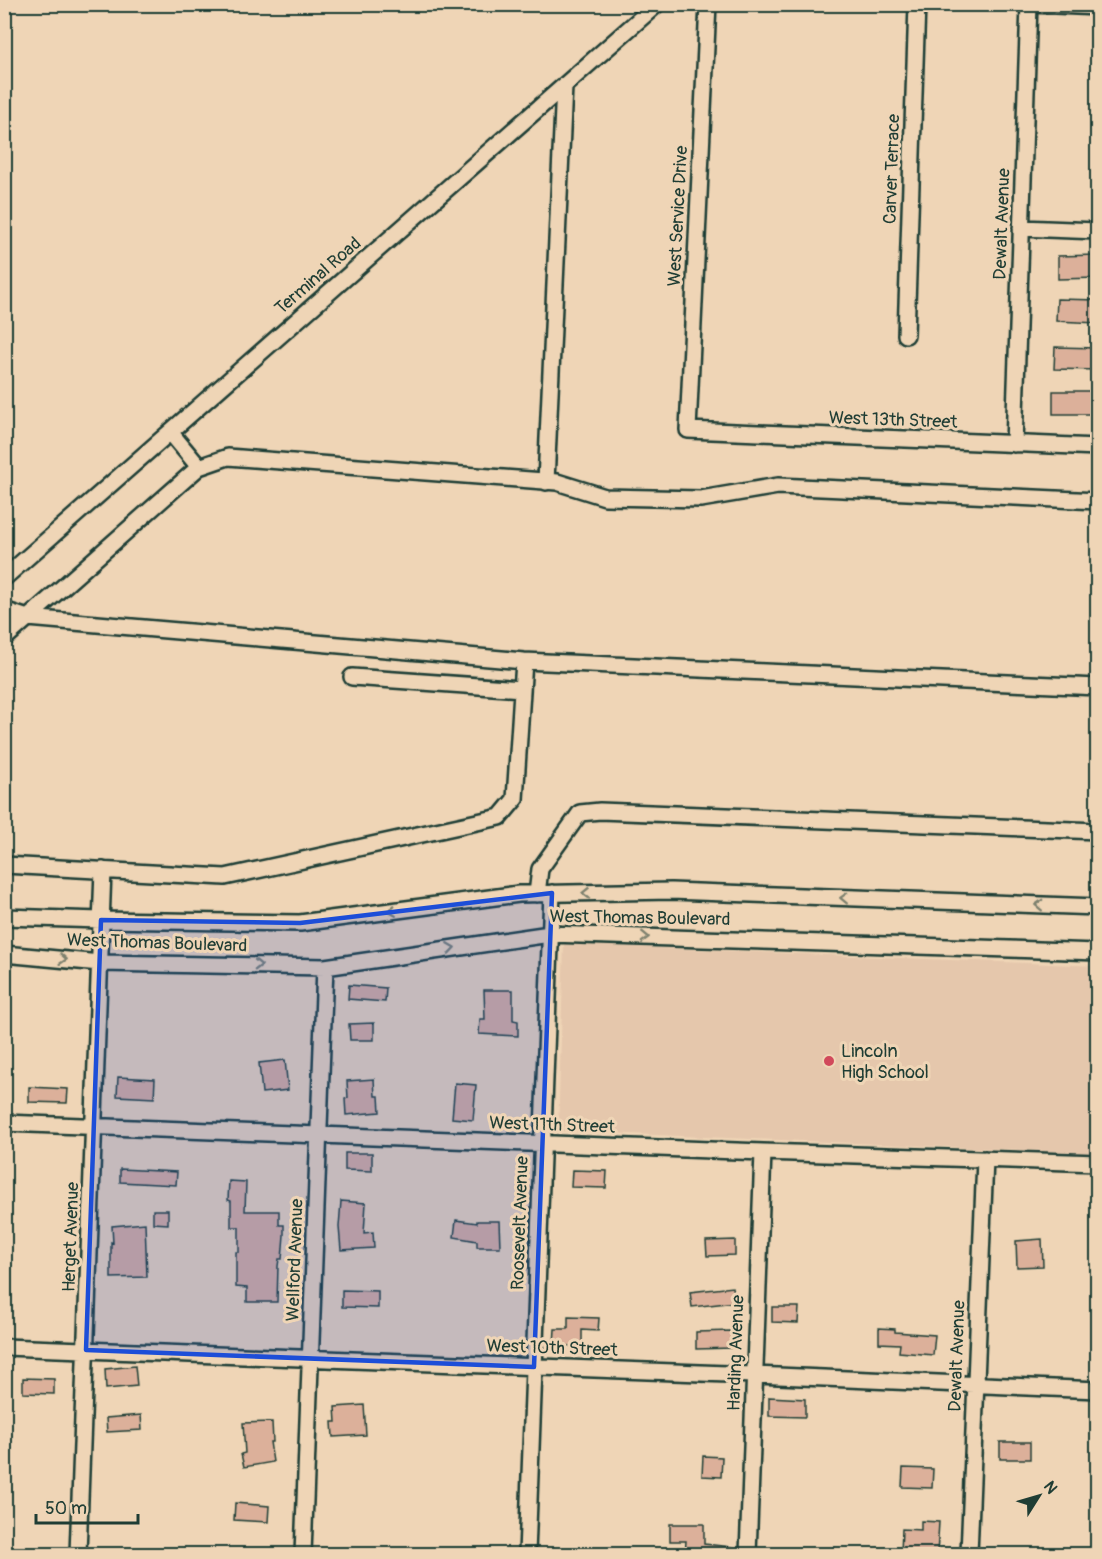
<svg xmlns="http://www.w3.org/2000/svg" width="1102" height="1559" font-family="Pangolin,sans-serif">
	<rect width="100%" height="100%" fill="#efd5b6"/>
	<filter id="ink" filterUnits="userSpaceOnUse"><feTurbulence type="fractalNoise" baseFrequency=".0167" numOctaves="2"/><feDisplacementMap in="SourceGraphic" scale="12" xChannelSelector="R" yChannelSelector="G"/><feConvolveMatrix kernelMatrix="1 2 1 2 8 2 1 2 1" color-interpolation-filters="sRGB"/></filter>
	<g filter="url(#ink)">
		<path fill="#e5c7ac" d="M564,944L1097,966V1153L558,1131Z"/>
		<path fill="#dcb09a" stroke="#1f3d34" stroke-width="1.5" d="M1098,255V278L1058,279V256Z
			M1057,299L1098,300V323L1056,321Z
			M1055,347L1098,348V370L1054,369Z
			M1053,391H1098V414H1053Z
			M349,985L386,988L385,1002L348,999Z
			M484,990H513V1020L518,1021V1036L479,1034L480,1019H485Z
			M374,1023V1040H350L349,1024Z
			M285,1060L288,1090L262,1093L259,1063Z
			M118,1077L155,1079L154,1098L117,1096Z
			M374,1079L375,1096H379L380,1112L346,1115L345,1099L348,1098L347,1081Z
			M455,1083L476,1085L473,1120L452,1118Z
			M29,1087L68,1089L67,1103L29,1102Z
			M345,1153H372V1171L345,1170Z
			M120,1169L177,1172L176,1185L120,1182Z
			M572,1170L607,1171L606,1188L571,1187Z
			M229,1181L246,1182L245,1211H279V1225H284V1235L282,1259H279L278,1266L277,1302H247V1288L236,1287V1252H239V1227H231V1201L228,1200Z
			M341,1201L366,1203L364,1233L373,1232L374,1248L341,1250L339,1227Z
			M153,1210H168V1224L153,1223Z
			M456,1220L477,1223V1221H499L500,1247H477V1241L454,1237Z
			M145,1223L147,1277L111,1278V1242L113,1243L112,1226Z
			M1042,1239L1043,1266L1017,1267L1016,1241Z
			M735,1240V1255L707,1256L706,1241Z
			M733,1287L735,1302L692,1307L690,1292Z
			M342,1290L378,1291V1308L342,1307Z
			M772,1307H799L798,1323L772,1322Z
			M568,1317L599,1318L598,1331L582,1330V1347L554,1345L555,1329H568Z
			M879,1328L895,1329V1332L935,1335L933,1355L899,1352L900,1344L879,1343Z
			M732,1331V1348L696,1349V1332Z
			M135,1366L137,1386L106,1389L105,1369Z
			M23,1378L54,1379V1394L23,1393Z
			M769,1397L805,1399V1417L769,1416Z
			M364,1405L366,1435L333,1437L332,1422H336L335,1407Z
			M141,1415L142,1430L107,1432L106,1418Z
			M272,1422L273,1442H270L273,1462L244,1467L241,1454L245,1453L243,1423Z
			M1000,1442H1030V1459H1000Z
			M703,1456L722,1457L721,1477L702,1476Z
			M903,1468L933,1469L932,1488L902,1487Z
			M235,1503L269,1506L268,1522L234,1520Z
			M921,1521L939,1522L937,1554L901,1553L902,1529L921,1530Z
			M670,1524H704V1544L731,1547V1554H685L686,1541H670Z"/>
		<g fill="none" stroke-linecap="round" stroke-linejoin="round">
			<g stroke="#1f3d34" stroke-width="20">
				<path id="minor" d="M708,4L688,430L1098,447
					M1033,4L1098,7
					M1021,228L1098,231
					M906,335L917,4
					M170,432L199,467
					M1014,444L1029,4
					M546,482L564,86
					M4,578L657,4
					M4,610L28,618L524,661L1098,687
					M4,639L199,467L228,457L557,482L605,497L701,499L778,486L1098,501
					M352,677L522,689
					M4,865L225,877L500,817L515,799L524,661
					M537,894L540,869L580,813L600,811L1098,831
					M4,917L101,920L300,923L519,894L671,891L1098,907
					M4,954L100,963L325,967L550,934L1098,952
					M4,1123L763,1152L1098,1163
					M4,1347L754,1375L1098,1390
					M78,1554L103,870
					M303,1554L325,967
					M527,1554L552,893
					M748,1554L763,1152
					M969,1554L985,1159"/>
			</g>
			<use href="#minor" stroke="#efd5b6" stroke-width="15"/>
		</g>
		<defs><path id="oneway-chevron" d="M-2-3.5L2.5 0L-2 3.5" fill="none" stroke-width="1.6" stroke-linecap="round" stroke-linejoin="round" transform="scale(1.5)"/></defs>
		<g stroke="#7d816e">
			<use href="#oneway-chevron" transform="translate(586 893) rotate(179)"/>
			<use href="#oneway-chevron" transform="translate(844 898) rotate(-178)"/>
			<use href="#oneway-chevron" transform="translate(1039 905) rotate(-178)"/>
			<use href="#oneway-chevron" transform="translate(392 911) rotate(172)"/>
			<use href="#oneway-chevron" transform="translate(645 937) rotate(2)"/>
			<use href="#oneway-chevron" transform="translate(451 948) rotate(-8)"/>
			<use href="#oneway-chevron" transform="translate(63 959) rotate(5)"/>
			<use href="#oneway-chevron" transform="translate(258 965) rotate(1)"/>
		</g>
	</g>
	<path fill="#1d4ed8" fill-opacity="0.2" stroke="#1d4ed8" stroke-width="4.5" stroke-linejoin="round" d="M552,893L534,1367L86,1350L101,920L300,923Z"/>
	<circle fill="#d1495b" stroke="#efd5b6" stroke-width="2" cx="829" cy="1061" r="6"/>
	<g text-anchor="middle" dominant-baseline="central" stroke-width="6" stroke-linejoin="round" paint-order="stroke">
		<g font-size="18" fill="#1f3d34" stroke="#efd5b6">
			<text transform="translate(892 169) rotate(-88)">Carver Terrace</text>
			<text transform="translate(678 216) rotate(-87)">West Service Drive</text>
			<text transform="translate(1002 224) rotate(-88)">Dewalt Avenue</text>
			<text transform="translate(318 276) rotate(-41)">Terminal Road</text>
			<text transform="translate(893 420) rotate(2)">West 13th Street</text>
			<text transform="translate(640 918) rotate(1)">West Thomas Boulevard</text>
			<text transform="translate(157 943) rotate(2)">West Thomas Boulevard</text>
			<text transform="translate(552 1125) rotate(2)">West 11th Street</text>
			<text transform="translate(520 1223) rotate(-88)">Roosevelt Avenue</text>
			<text transform="translate(71 1237) rotate(-88)">Herget Avenue</text>
			<text transform="translate(295 1260) rotate(-88)">Wellford Avenue</text>
			<text transform="translate(552 1348) rotate(2)">West 10th Street</text>
			<text transform="translate(736 1353) rotate(-88)">Harding Avenue</text>
			<text transform="translate(957 1356) rotate(-88)">Dewalt Avenue</text>
		</g>
		<g font-size="18" fill="#1f3d34" stroke="#efd5b6" text-anchor="start">
			<text x="841" y="1051">Lincoln<tspan x="841" dy="21">High School</tspan></text>
		</g>
	</g>
	<rect width="1102" height="1559" fill="none" stroke="#efd5b6" stroke-width="24"/>
	<rect x="12" y="12" width="1078" height="1535" fill="none" stroke="#1f3d34" stroke-width="2" filter="url(#ink)"/>
	<g transform="translate(1039 1496) rotate(53)" stroke="#efd5b6" stroke-width="4.5" paint-order="stroke">
	<path d="M0-4.5L10 22L0 15L-10 22Z" fill="#1f3d34"/>
	<text y="-9" font-size="16" font-weight="bold" text-anchor="middle" fill="#1f3d34">N</text>
	</g>
	<path d="M36 1514v9h102v-9" fill="none" stroke="#1f3d34" stroke-width="3"/>
	<text x="45" y="1514" font-size="18" fill="#1f3d34" stroke="#efd5b6" stroke-width="4.5" paint-order="stroke">50 m</text>
</svg>
